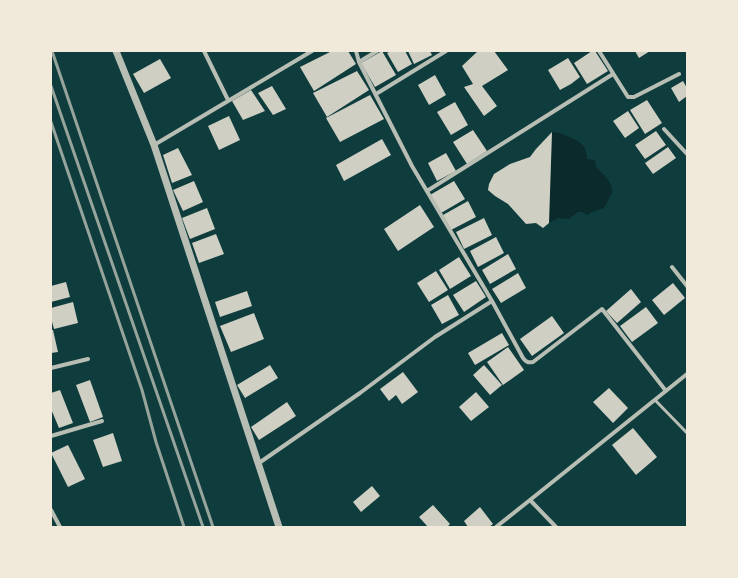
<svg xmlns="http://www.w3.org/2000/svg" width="738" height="578" font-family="Karla,sans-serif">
	<rect width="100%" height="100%" fill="#0f3d3e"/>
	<path fill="#0a2a2b" d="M552,132C560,132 580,140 584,147C586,150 587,155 587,159L595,160L596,167L607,178L612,187V193L604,208L592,212L587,215L583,212H578L569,219L558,218L549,223Z"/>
	<path fill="#cfcfc3" d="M332,51H348L356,64L314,91L300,67Z
		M382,51L396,75L375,87L361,63Z
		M391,51H405L412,64L398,72L387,53Z
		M408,51H430L432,55L414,64Z
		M478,51H494L508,70L482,86L497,106L484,116L464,87L473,84L462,66Z
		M592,51H595L608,71L587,84L574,63Z
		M635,51H650L639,58Z
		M568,58L580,77L571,84L560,90L548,70Z
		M160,59L171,78L144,93L133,74Z
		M357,71L369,90L327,117L313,93Z
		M435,75L446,95L429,105L418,85Z
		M683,81L687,88V96L679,102L671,88Z
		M272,86L286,109L273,115L258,93Z
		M251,90L265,111L243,120L232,101Z
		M370,95L384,119L340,142L326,118Z
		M647,100L662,123L645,134L630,110Z
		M455,102L468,125L451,135L437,112Z
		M628,111L639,128L625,138L613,121Z
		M229,116L240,140L219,150L208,126Z
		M473,130L487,151L467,164L453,142Z
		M656,131L666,145L645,159L635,145Z
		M552,132L549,223L543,228L536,223L526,224L508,204L495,196L488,190L489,184L494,174L510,164L530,157L536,149Z
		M382,139L391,155L344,181L336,165Z
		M668,147L676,158L653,174L645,163Z
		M178,148L192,175L172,183L163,155Z
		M446,153L456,171L437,181L428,163Z
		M194,181L203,202L183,211L173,190Z
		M454,181L465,199L441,213L430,195Z
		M468,201L476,217L451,230L443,215Z
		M420,205L434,227L398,251L384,229Z
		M207,208L215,229L190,239L182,218Z
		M484,218L492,235L464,249L456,232Z
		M216,234L224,254L199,263L192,243Z
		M496,237L504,253L478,267L470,251Z
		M508,254L516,269L490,284L482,270Z
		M459,257L471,276L450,289L439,270Z
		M436,271L448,290L429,302L417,283Z
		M518,273L526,288L501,303L492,289Z
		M476,281L486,297L464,312L453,295Z
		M66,282L70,297L51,302V286Z
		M673,283L685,298L664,315L652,300Z
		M631,289L641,302L617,323L606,311Z
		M247,291L252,306L220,317L215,302Z
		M448,295L459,315L442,324L431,305Z
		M73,302L78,323L54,329L51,318V308Z
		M646,307L658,323L632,342L620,326Z
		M254,313L264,339L231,352L220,326Z
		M552,316L564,333L532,356L520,339Z
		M51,330H53L58,352L51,353Z
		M502,333L509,345L475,365L468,353Z
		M508,347L524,370L503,385L487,362Z
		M270,365L278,378L245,398L237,385Z
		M484,365L502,385L490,395L473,375Z
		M403,372L418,392L402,404L396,395L389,401L380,389Z
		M90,380L103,417L90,422L76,385Z
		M609,388L628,408L613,423L593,402Z
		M60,390L73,423L59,428L51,409V393Z
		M476,392L489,407L471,421L459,407Z
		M287,402L296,416L259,440L251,427Z
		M633,428L657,457L636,475L612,445Z
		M113,433L122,461L103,467L93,440Z
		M68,445L85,479L68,487L51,453Z
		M372,486L380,496L361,512L353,502Z
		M433,505L450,524L447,527H428L419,517Z
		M480,507L493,524L489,527H468L464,521Z"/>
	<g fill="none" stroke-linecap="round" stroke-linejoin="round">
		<path stroke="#b8beb3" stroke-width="3" d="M655,400L687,433"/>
		<path stroke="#b8beb3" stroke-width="4" d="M204,51L228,100
			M599,51L628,97H634L679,74
			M359,62L377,51
			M376,94L446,51
			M664,129L687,154
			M154,145L312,51
			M427,191L613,74
			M672,267L687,286
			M492,301L523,358C526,362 528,363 533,362L602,309L666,391
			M51,368L88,359
			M51,436L102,421
			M259,463L360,393L435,337L492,301L412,166L359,62L356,51
			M51,510L60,527
			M496,527L530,500
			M556,527L530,500L687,374"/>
		<path stroke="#b8beb3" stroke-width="7" d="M116,51L154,145L279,527"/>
		<path stroke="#97a49c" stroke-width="3" d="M52,51L213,527
			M51,86L203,527
			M51,122L142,390L156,442L184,527"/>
	</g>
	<rect width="738" height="578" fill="none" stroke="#f1e9da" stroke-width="104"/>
</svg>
